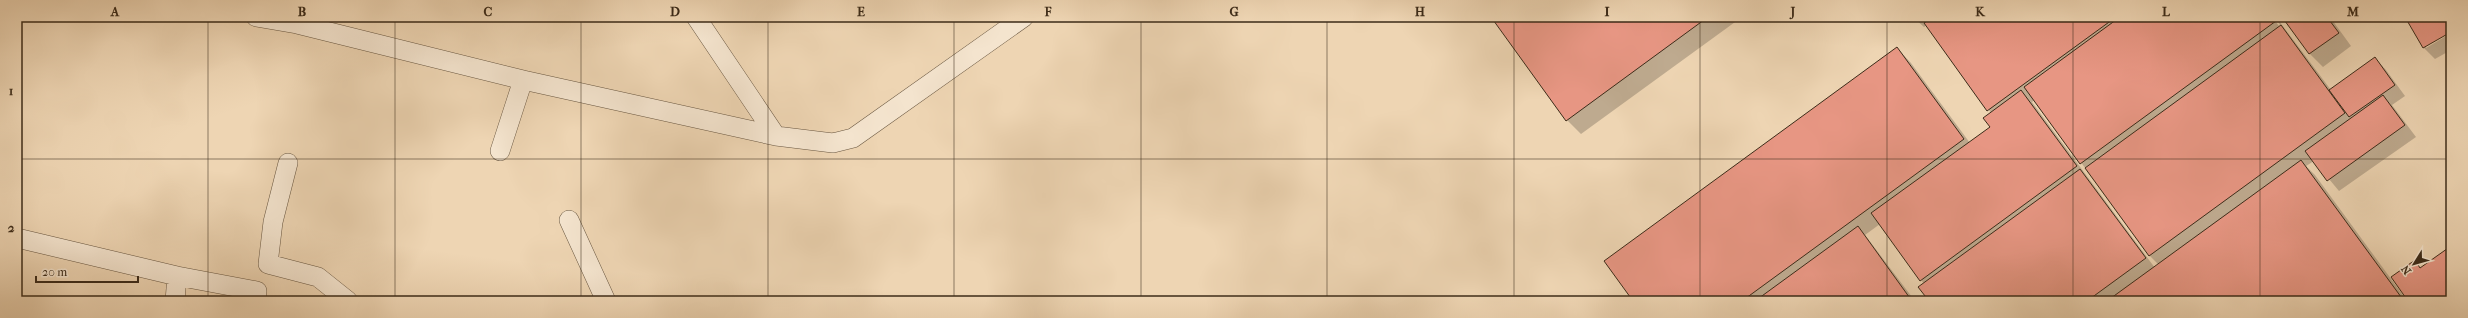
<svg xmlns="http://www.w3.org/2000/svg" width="2468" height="318" font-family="'IM FELL French Canon',serif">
	<rect width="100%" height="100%" fill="#eed5b3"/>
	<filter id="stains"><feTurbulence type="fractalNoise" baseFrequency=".005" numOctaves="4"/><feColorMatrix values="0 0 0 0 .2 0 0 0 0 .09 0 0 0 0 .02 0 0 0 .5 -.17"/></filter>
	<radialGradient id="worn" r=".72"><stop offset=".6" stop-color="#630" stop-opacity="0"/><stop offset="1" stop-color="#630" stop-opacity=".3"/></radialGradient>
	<path fill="#0003" fill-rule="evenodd" d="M1492,17H1742L1581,134L1567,120Z
		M1913,17H2272L2279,26L2280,25L2276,17L2331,90L2375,58L2386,70L2405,96L2392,105L2416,137L2339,191L2314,161L2306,166L2315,175L2405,298L2414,262L2421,269L2451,247V301H1930L1924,284L1880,224L1865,235L1915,301H1635L1897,48L1911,63L1970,143L1991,127V113L1927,25L1924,27ZM2035,100L2150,256L2159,265L2155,268L2032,102Z
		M2283,17H2330L2351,46L2323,67L2310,54Z
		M2406,17H2451V31L2426,45V48L2451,33V50L2435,59L2424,48Z"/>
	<path fill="#e79683" stroke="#3c2b19" d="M1491,17H1708L1566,121Z
		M1933,17H2116L1987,111L1924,23Z
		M2120,17H2273L2276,21L2080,164L2024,87Z
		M2282,17H2327L2339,33L2309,54Z
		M2405,17H2451V32L2423,48Z
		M2281,25L2345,113L2149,256L2085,168Z
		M1897,47L1964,139L1742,301H1633L1604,261Z
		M2375,57L2395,85L2349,117L2329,90Z
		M2021,90L2077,166L1920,281L1871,213L1990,127L1983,118Z
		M2383,95L2405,125L2327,181L2305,151Z
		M2301,160L2404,301H2107Z
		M2080,169L2146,258L2087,301H1929L1918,287Z
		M1858,226L1912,301H1755Z
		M2451,246V301H2408L2391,277L2415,260L2420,268Z"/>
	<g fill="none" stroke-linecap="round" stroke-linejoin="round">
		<g stroke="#685640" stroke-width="20">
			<path id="lane" d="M256,17L297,24L523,80L776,136L833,143L853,138L1024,17
				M696,17L776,136
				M500,151L523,80
				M288,163L273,222L268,264L318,277L348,301
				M569,220L606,301
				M17,238L177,276L257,291L256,301
				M175,301L177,276"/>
		</g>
		<use href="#lane" stroke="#f4e4ce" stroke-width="19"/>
	</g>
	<path fill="none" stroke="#3c2b19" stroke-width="1" stroke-opacity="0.55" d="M208,17V301M395,17V301M581,17V301M768,17V301M954,17V301M1141,17V301M1327,17V301M1514,17V301M1700,17V301M1887,17V301M2073,17V301M2260,17V301M17,159H2451"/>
	<rect width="2468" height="318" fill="none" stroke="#eed5b3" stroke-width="44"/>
	<g transform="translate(2414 264) rotate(233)" stroke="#f4e4ce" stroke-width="3" paint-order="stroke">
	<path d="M0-3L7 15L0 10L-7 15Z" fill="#3c2b19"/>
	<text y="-6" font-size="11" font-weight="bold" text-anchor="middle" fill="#3c2b19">N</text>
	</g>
	<path d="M36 276v6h102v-6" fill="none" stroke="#3c2b19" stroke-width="2"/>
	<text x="42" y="276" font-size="12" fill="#3c2b19" stroke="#f4e4ce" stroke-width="3" paint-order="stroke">20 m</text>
	<rect x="22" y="22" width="2424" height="274" fill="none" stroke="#3c2b19" stroke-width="1.5"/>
	<g font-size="13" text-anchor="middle" font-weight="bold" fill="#3c2b19">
		<text x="115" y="16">A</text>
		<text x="302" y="16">B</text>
		<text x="488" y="16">C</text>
		<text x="675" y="16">D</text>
		<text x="861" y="16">E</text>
		<text x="1048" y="16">F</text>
		<text x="1234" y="16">G</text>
		<text x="1420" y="16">H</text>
		<text x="1607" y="16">I</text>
		<text x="1793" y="16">J</text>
		<text x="1980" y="16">K</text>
		<text x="2166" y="16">L</text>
		<text x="2353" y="16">M</text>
		<text x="11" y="95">1</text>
		<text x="11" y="232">2</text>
	</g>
	<rect width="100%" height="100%" filter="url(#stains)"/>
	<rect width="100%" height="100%" fill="url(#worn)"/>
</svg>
